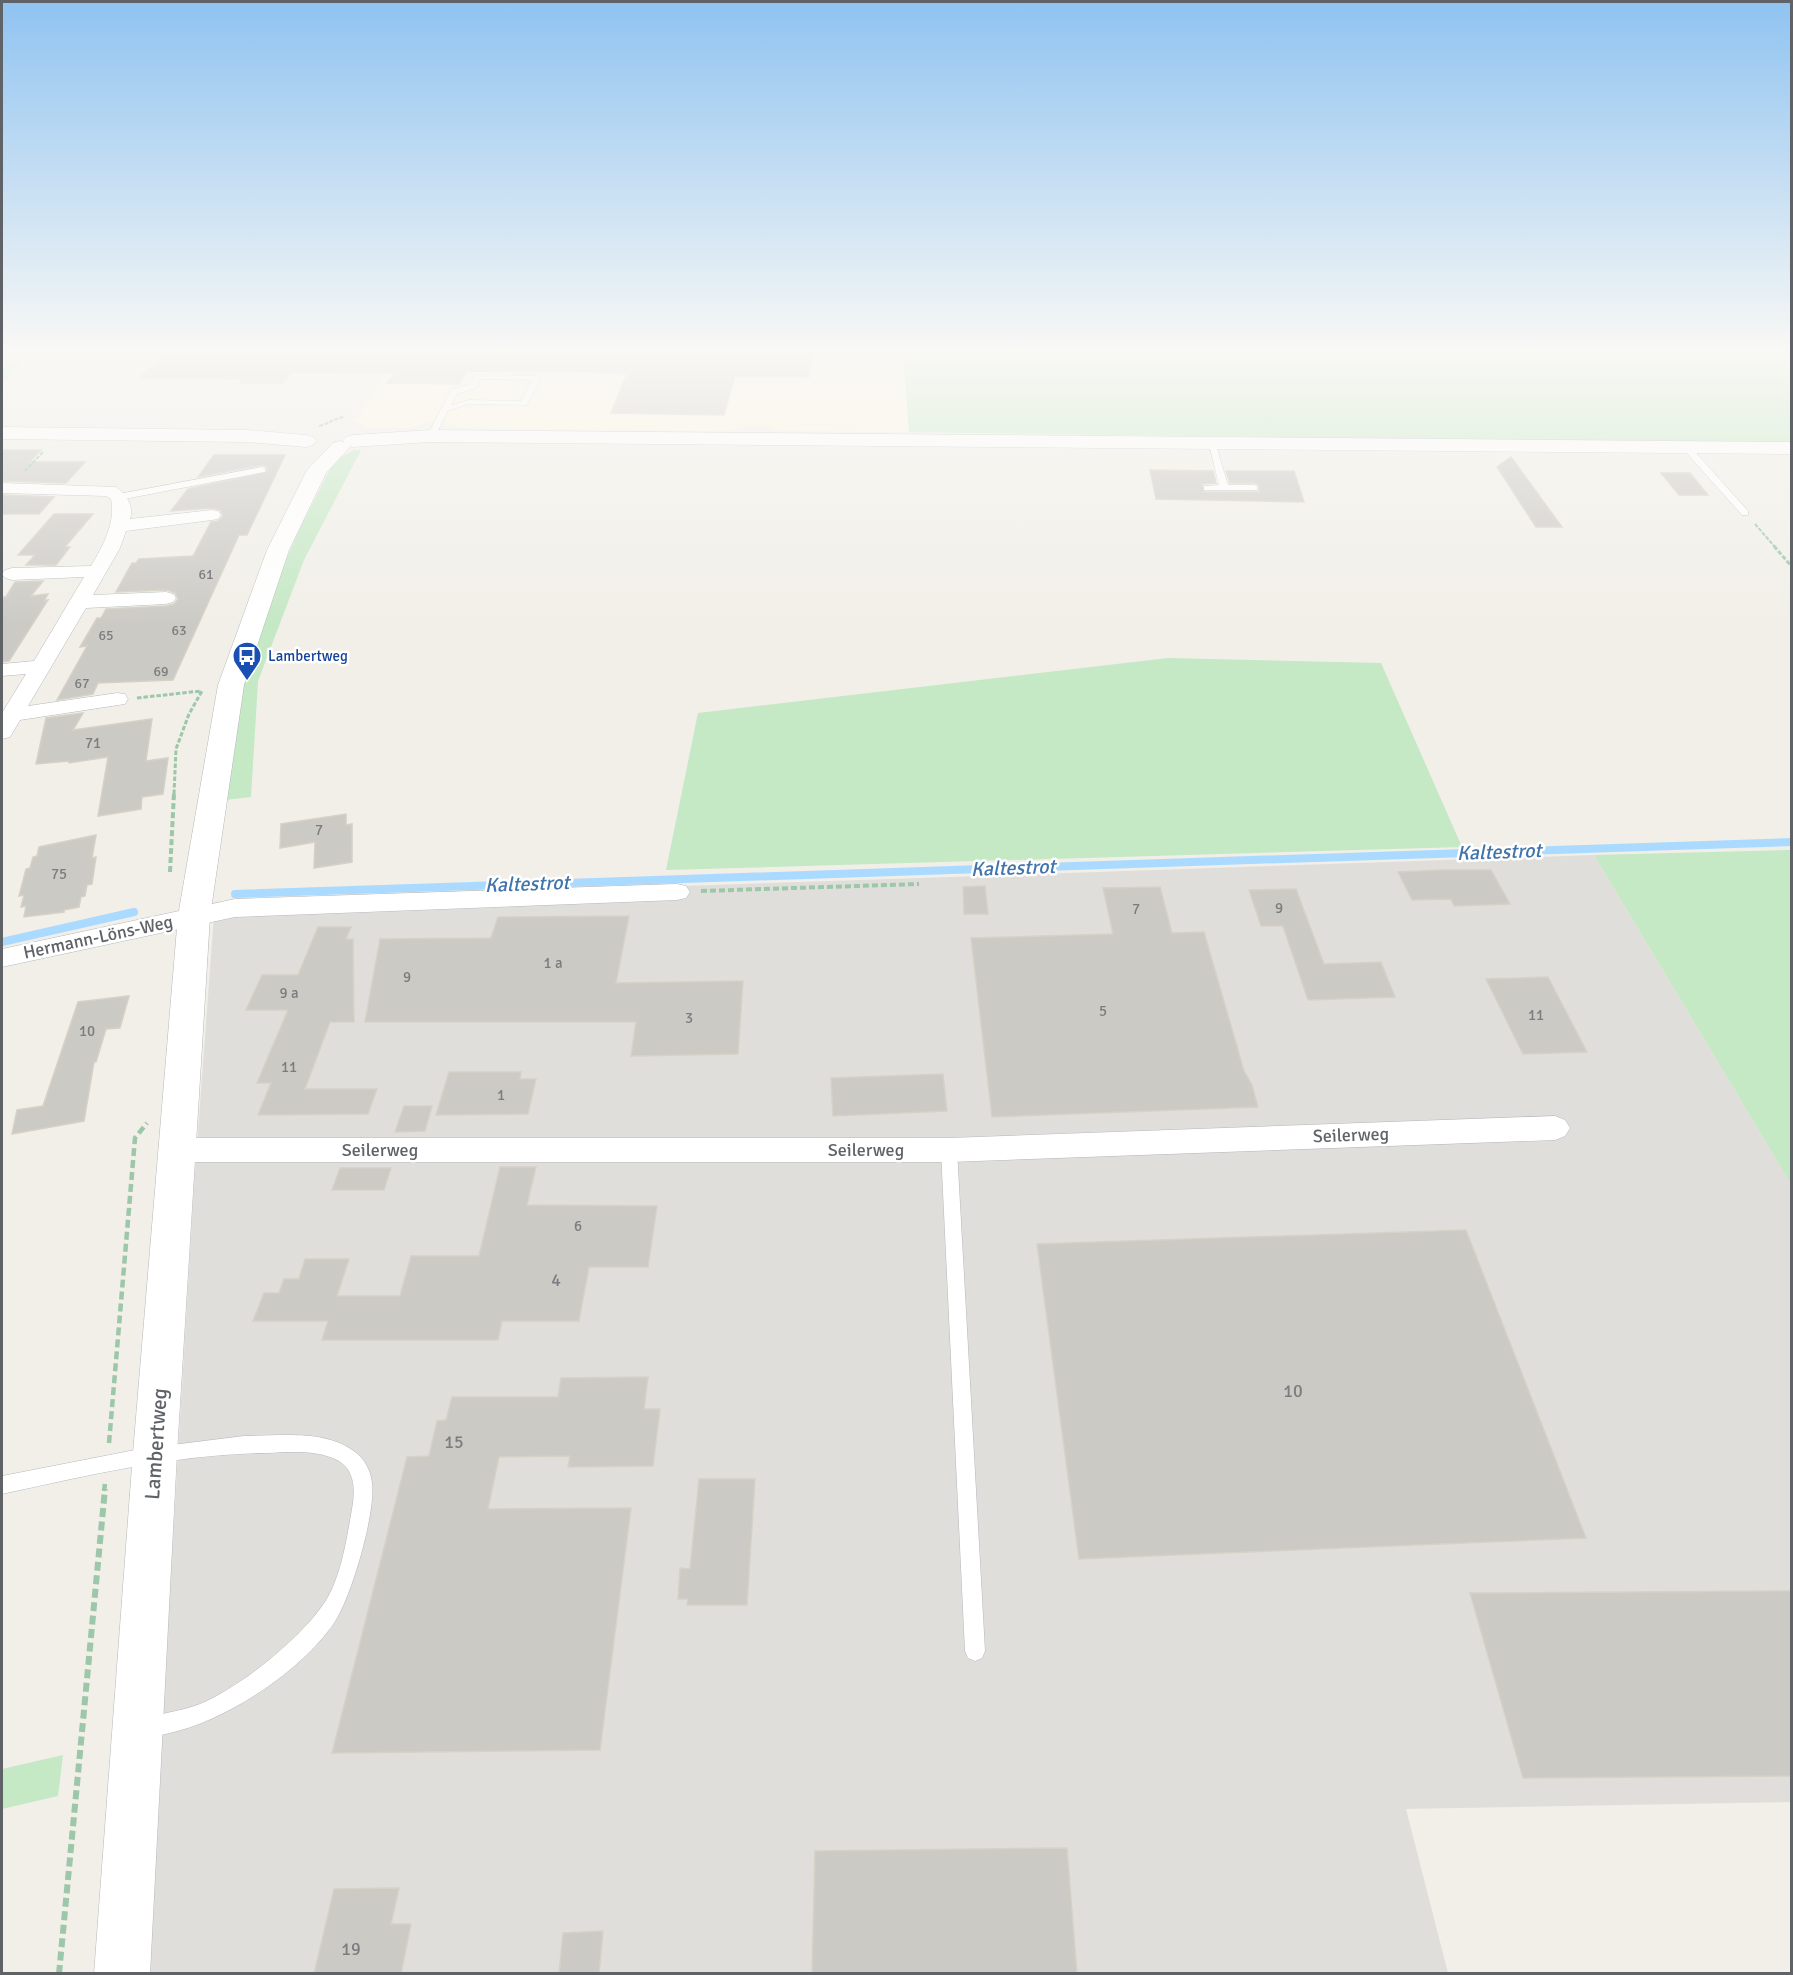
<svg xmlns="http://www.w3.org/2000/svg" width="1793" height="1975" font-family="Signika,sans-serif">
	<rect width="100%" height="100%" fill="#f1efe8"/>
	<path fill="#fef7e0" d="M401,350H903L909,432L780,431L769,426H743L730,431L459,428L450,423H426L411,428H369L355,420Z"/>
	<path fill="#e0deda" d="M1594,855L1791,1184V1802L1406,1809L1448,1973L147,1974L194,1186L215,902Z"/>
	<path fill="#c5e8c5" d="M2,350H35L2,384Z
		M903,350H1791V444L909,432Z
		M354,450H361L304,560L258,681L251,797L225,800L241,682L286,560L302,524L334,461Z
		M1168,658L1381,663L1462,847L666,870L698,713Z
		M1791,850H1792L1791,1184L1594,855Z
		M63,1755L58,1796L2,1809V1769Z"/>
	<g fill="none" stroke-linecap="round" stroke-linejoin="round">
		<path stroke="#aadaff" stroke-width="8" d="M235,894L1792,842
			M2,942L134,912"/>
	</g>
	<path fill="#cccac5" stroke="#d6d1c6" stroke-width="1.5" d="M229,350H370L369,351L476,353L489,350H814L809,377L735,376L724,415L611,413L627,374L596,372L467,371L459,384L387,383L395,373L292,372L282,383H240L243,379L139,378L163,357L211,358L216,352H227Z
		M2,450H41L30,462H85L66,483L2,481Z
		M214,455H285L247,535H239L173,680L98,683L93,694L57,700L87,646L80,647L97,618H101L106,609L166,606L174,604L178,599L175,593L167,590L116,592L132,563H136L139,559L193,556L211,522L218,521L223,516L220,510L212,508L171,511L188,489L267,472V467L262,465L198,477Z
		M1511,457L1562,527H1536L1497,467Z
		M1150,470L1213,471L1216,483L1202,484L1204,492H1259V485L1255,483H1230L1226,471H1294L1304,502L1156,499Z
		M1661,473H1690L1708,495H1679Z
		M2,495L54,497L39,514H2Z
		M54,514H93L65,547H70L56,565H26L35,555H18Z
		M43,581L31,596L48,594L44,601L48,600L9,661L2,662V597H6L15,582Z
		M83,713L73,730L152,719L146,761L168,758L163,794L142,797L141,809L98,816L108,757L69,763V761L36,764L46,718Z
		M346,814V825L352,824V862L314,868L315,842L280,848L281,824Z
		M96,835L92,858L96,857L92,884L87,885L85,896L81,897L79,907L64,910V912L24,917L26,906L21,907L24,895L19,896L26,869L30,868L33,857L37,856L39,847Z
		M1442,870H1491L1510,904L1454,906L1451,899L1412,900L1398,872Z
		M985,886L988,914H964L963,887Z
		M1160,887L1172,933L1204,932L1244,1071L1252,1085L1258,1107L992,1117L971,938L1113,934L1103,888Z
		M1296,889L1324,964L1381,962L1395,997L1308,1000L1283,926H1261L1249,890Z
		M629,916L616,983L743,981L738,1054L631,1056L636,1022H365L380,939L491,938L498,917Z
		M318,927H351L346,939H353L354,1022H330L305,1089H377L368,1114L258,1115L271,1083H257L288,1010H246L262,975H298Z
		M1548,977L1587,1052L1523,1054L1486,979Z
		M129,996L120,1028L106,1029L96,1062H94L84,1121L12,1134L17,1110L43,1106L78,1002Z
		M449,1072H521L520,1079H536L528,1114L436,1115Z
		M943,1074L947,1111L833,1116L831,1078Z
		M404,1106H432L425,1131L395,1132Z
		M500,1167H536L527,1205L657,1206L648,1267H589L579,1321H502L498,1340H322L328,1321H253L264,1293H279L284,1279H299L305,1259H349L337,1296H400L411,1256H479Z
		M340,1168H391L384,1190H332Z
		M1466,1230L1586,1538L1079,1559L1037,1244Z
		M648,1377L644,1409H660L653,1466L568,1467L570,1456L499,1457L488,1509L631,1508L600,1750L332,1753L407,1457L429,1456L437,1421L446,1420L452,1397H558L561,1378Z
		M699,1479H755L747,1605H687L688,1599H678L680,1568L690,1569Z
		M1791,1591V1776L1523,1778L1470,1593Z
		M1067,1848L1077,1974H812L815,1851Z
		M399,1888L391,1924H411L401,1974H314L334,1889Z
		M603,1931L599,1974H559L563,1933Z"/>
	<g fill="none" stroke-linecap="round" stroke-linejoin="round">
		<g stroke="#b5b8bc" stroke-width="1">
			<path id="service" d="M475,375L537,376L541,378L527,405L469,404L448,411L434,438H428L427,436L451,390L470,384ZM481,379L532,380L521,401L469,400L451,405L457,394L476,388Z
				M1208,440L1215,442L1228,485H1254L1257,486V490H1204V486L1219,485Z
				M1683,445H1689L1748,511V515H1742L1683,449Z
				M262,467L265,468V472L119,500L115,497L119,494Z
				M949,1144L954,1146L957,1150L985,1651L982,1658L975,1661L968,1658L965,1651L941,1150L944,1146Z
				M244,1436C280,1436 325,1429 355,1452C365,1459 371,1472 372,1483C376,1513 351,1598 334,1623C300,1672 227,1720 170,1733C159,1735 149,1740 139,1735L136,1728L139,1721C158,1713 180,1712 200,1704C241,1687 306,1635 328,1597C342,1572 347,1537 352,1509C356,1487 355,1465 330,1457C311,1450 288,1452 267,1453C177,1454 90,1475 2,1494V1476L140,1449Z"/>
		</g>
		<g stroke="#b5b8bc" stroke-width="1">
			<path id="minor" d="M2,483L116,487C127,495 134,506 130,519L212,510L218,511L221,515L218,519L212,520L126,531L120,548L93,595L166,592L173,594L176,598L173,602L166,604L86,608L28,706L117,693L125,694L128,699L125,704L20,720L10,737L2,739V713L26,674L2,676V664L34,661L84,577L12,580L5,578L2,574L5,570L12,568L91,566C103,546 116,522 111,499L106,496L2,493Z
				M677,884L686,886L690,892L686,898L677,900L235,917L2,967V949L235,899Z
				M1555,1116L1565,1120L1570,1128L1565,1136L1555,1140L949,1162H176L165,1158L161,1150L165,1142L176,1138H949Z"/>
		</g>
		<g stroke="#b5b8bc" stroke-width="1">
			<path id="tertiary" d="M340,441L347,443L350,447L326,473L289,550L244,685L210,916L177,1453L150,1974H94L133,1453L178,916L218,685L267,550L307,470L333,443Z"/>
		</g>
		<g stroke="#b6babf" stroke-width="1">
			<path id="secondary" d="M2,427L247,430L306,435L313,437L316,441L313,445L306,447L247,442L2,439Z
				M431,430L1792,442V454L431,442L353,447L346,445L343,441L346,437L353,435Z"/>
		</g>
		<path stroke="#9cc7a9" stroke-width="2" stroke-dasharray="4 1.5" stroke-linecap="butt" d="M319,426C329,424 334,418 345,417
			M25,471L43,452
			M1755,524L1775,547"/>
		<path stroke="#9cc7a9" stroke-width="3" stroke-dasharray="4.5 2" stroke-linecap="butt" d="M1774,546L1792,567
			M137,698L201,691
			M174,794L176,749L189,714L202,691"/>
		<path stroke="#9cc7a9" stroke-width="4" stroke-dasharray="6 3" stroke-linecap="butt" d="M170,872L174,793
			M701,891L919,884"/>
		<path stroke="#9cc7a9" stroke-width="4.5" stroke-dasharray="8 4" stroke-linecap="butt" d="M109,1443L135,1138L147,1123
			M104,1491L105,1484"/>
		<path stroke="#9cc7a9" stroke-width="6" stroke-dasharray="9 4.5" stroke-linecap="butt" d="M59,1974L105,1489"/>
		<use href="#service" fill="#fff" fill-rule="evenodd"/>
		<use href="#minor" fill="#fff" fill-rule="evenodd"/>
		<use href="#tertiary" fill="#fff" fill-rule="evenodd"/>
		<use href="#secondary" fill="#fff" fill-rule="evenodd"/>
	</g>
	<linearGradient id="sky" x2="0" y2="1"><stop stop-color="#8fc3f1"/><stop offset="0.56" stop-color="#f9f8f5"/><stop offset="1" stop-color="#f9f8f5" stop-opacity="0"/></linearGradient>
	<rect width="1793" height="626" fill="url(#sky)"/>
	<defs>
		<g id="bus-pin" transform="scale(1.5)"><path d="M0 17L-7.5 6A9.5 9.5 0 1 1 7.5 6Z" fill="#1a4fb4" stroke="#fff"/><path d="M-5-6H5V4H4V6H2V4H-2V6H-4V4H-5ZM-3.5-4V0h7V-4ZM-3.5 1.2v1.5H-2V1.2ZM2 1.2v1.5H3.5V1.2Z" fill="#fff"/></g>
	</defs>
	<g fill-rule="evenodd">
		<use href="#bus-pin" x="247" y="656"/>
	</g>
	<g text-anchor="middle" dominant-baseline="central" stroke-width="5" stroke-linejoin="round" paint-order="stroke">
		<g font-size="14" fill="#7a7d7f">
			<text x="206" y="574">61</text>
			<text x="179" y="630">63</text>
			<text x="106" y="635">65</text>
			<text x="161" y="671">69</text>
			<text x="82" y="683">67</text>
		</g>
		<g font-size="15" fill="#164399" stroke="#fff" text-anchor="start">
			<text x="268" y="656">Lambertweg</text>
		</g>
		<g font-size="15" fill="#7a7d7f">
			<text x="93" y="743">71</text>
			<text x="319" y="830">7</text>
			<text x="59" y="874">75</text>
			<text x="1279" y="908">9</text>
			<text x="1136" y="909">7</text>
			<text x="553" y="963">1 a</text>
			<text x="407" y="977">9</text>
			<text x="289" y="993">9 a</text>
			<text x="1103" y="1011">5</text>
			<text x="1536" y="1015">11</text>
			<text x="689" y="1018">3</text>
			<text x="87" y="1031">10</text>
			<text x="289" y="1067">11</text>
			<text x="501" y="1095">1</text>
			<text x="578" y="1226">6</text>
		</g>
		<g font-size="18" fill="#5f6368" stroke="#fff">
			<text transform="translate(98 937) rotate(-12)">Hermann-Löns-Weg</text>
			<text transform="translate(1351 1135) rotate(-2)">Seilerweg</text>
			<text x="380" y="1150">Seilerweg</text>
			<text x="866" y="1150">Seilerweg</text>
		</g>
		<g font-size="18" fill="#7a7d7f">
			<text x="556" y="1280">4</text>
			<text x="1293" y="1391">10</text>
			<text x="454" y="1442">15</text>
			<text x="351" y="1949">19</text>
		</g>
		<g font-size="20" font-style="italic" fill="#4174aa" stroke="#fff">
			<text transform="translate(1499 852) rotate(-2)">Kaltestrot</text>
			<text transform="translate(1013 868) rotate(-2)">Kaltestrot</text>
			<text transform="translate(527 884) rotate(-2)">Kaltestrot</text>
		</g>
		<g font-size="21" fill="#5f6368" stroke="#fff">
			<text transform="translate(156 1444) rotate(-86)">Lambertweg</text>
		</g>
	</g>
	<rect width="1793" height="1975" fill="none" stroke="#5f6368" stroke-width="6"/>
</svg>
